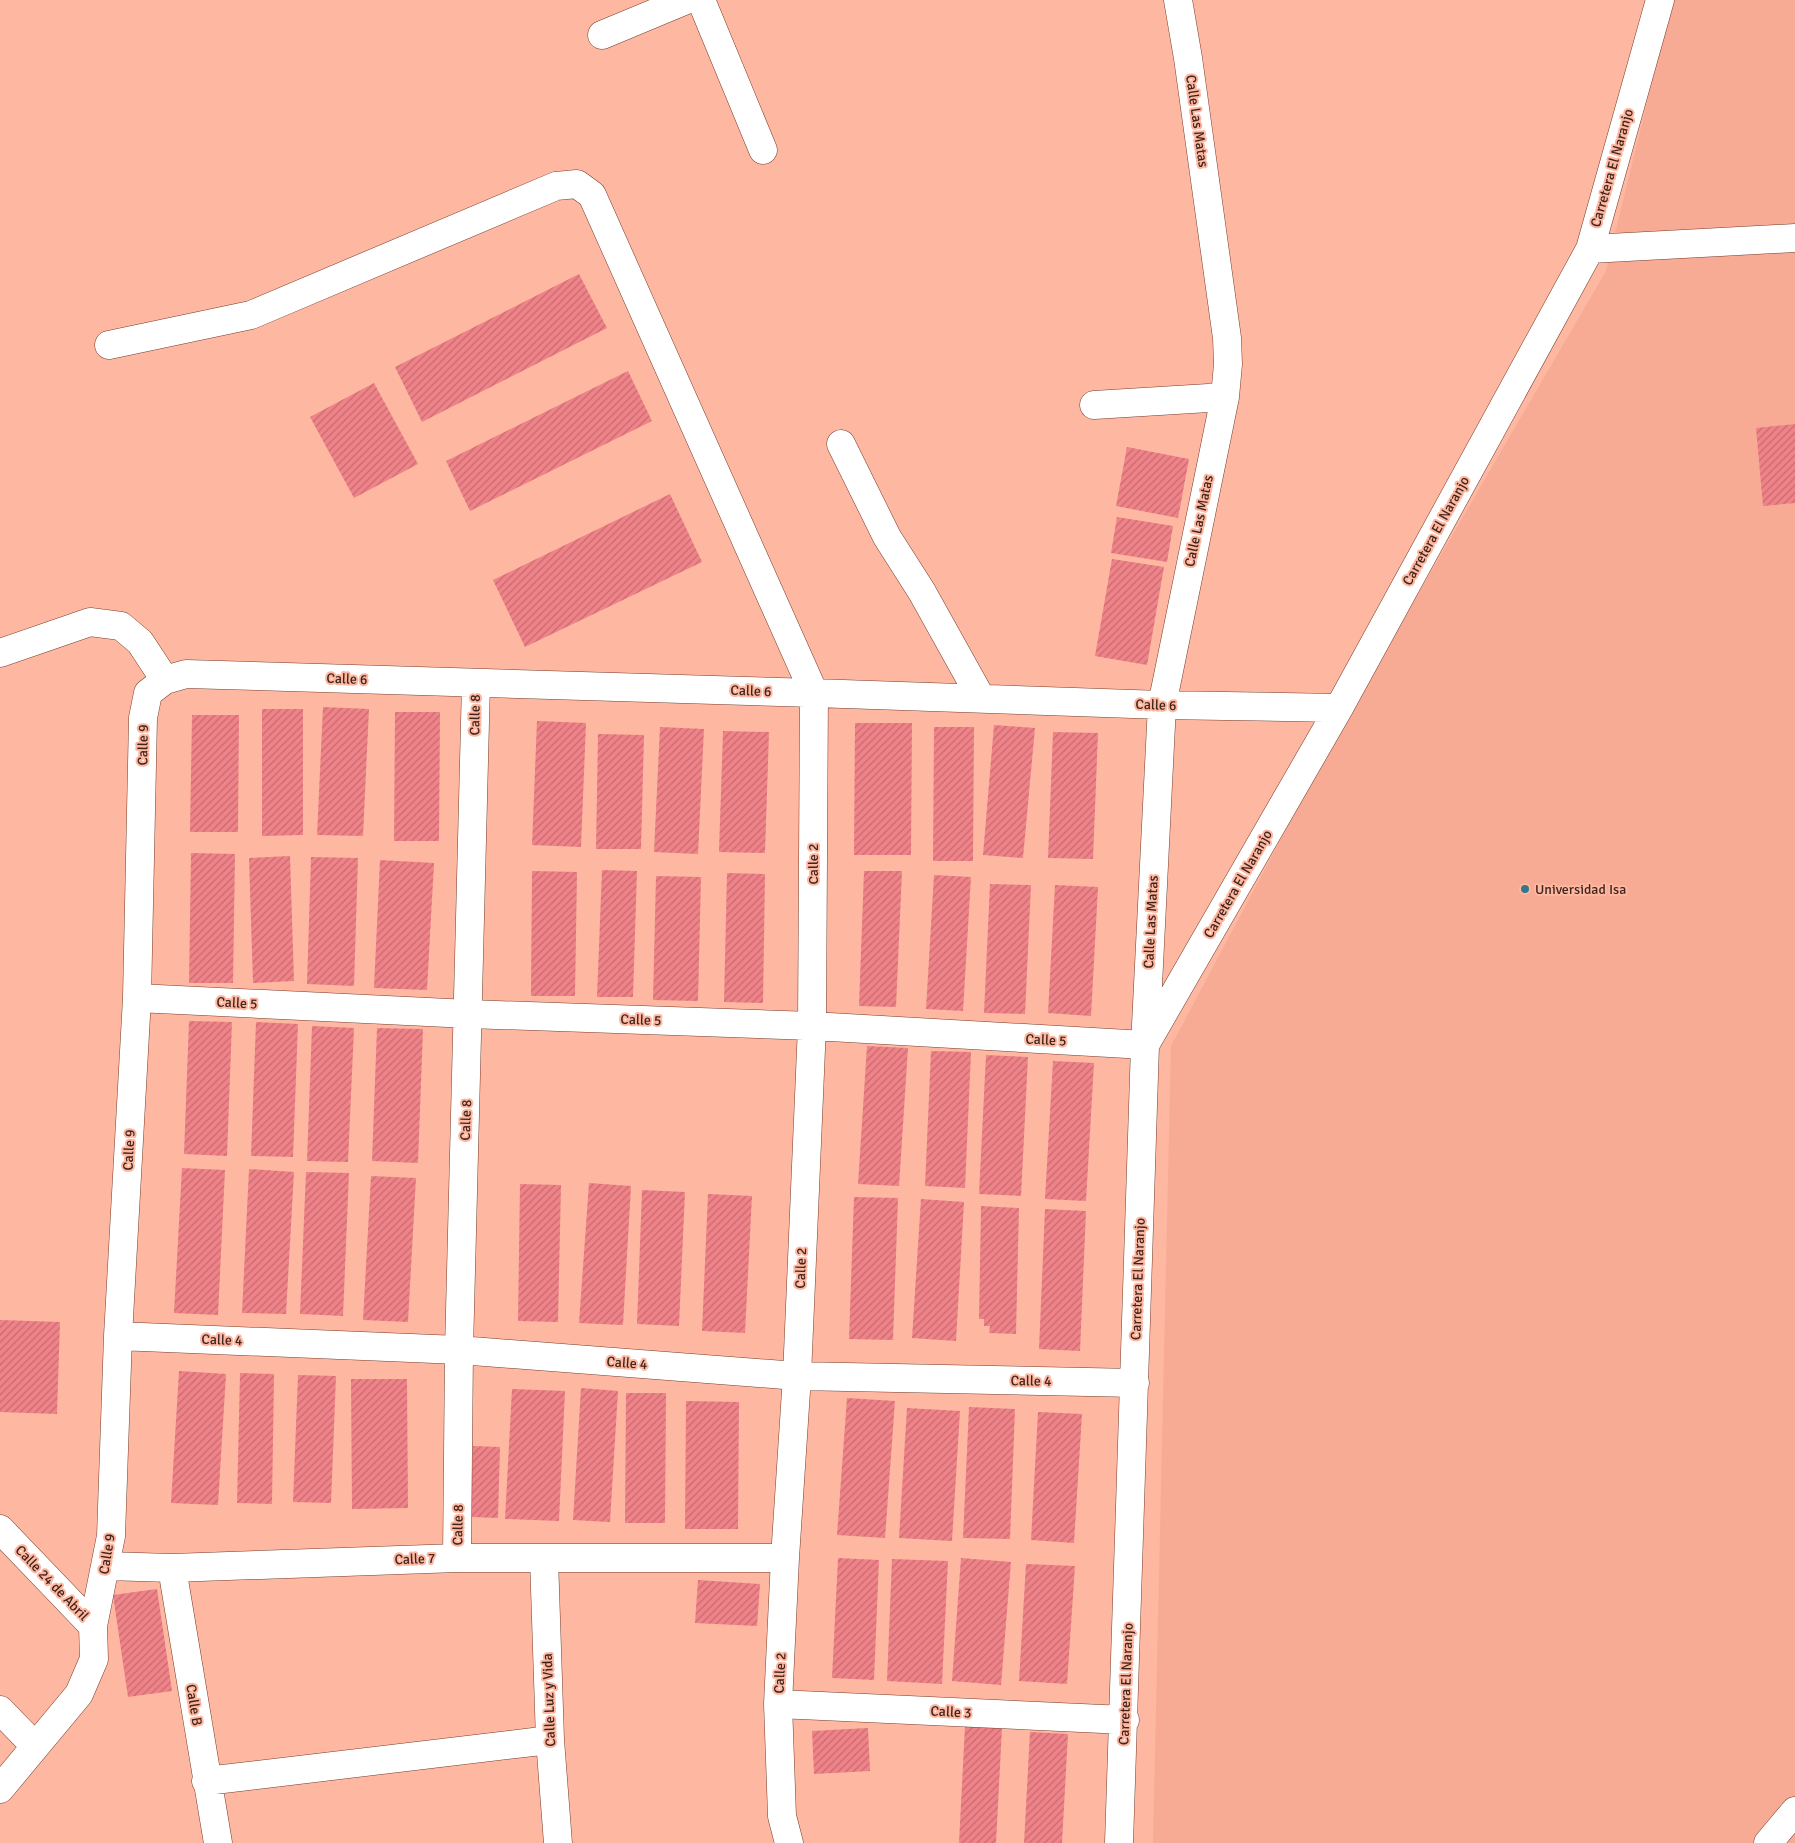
<svg xmlns="http://www.w3.org/2000/svg" width="1795" height="1843" font-family="Signika,sans-serif">
	<defs>
		<pattern id="building-hatch" width="6" height="6" patternUnits="userSpaceOnUse" patternTransform="scale(1.25)"><rect width="6" height="6" fill="#f08389"/><path d="M-1 1l2-2M0 6l6-6M5 7l2-2" fill="none" stroke="#c46b6f"/></pattern>
	</defs>
	<rect width="100%" height="100%" fill="#feb7a1"/>
	<path fill="#f7aa94" d="M1672,0H1795V1843H1153L1171,1046L1338,732L1606,271Z"/>
	<path fill="url(#building-hatch)" d="M579,274L607,328L422,422L395,367Z
		M628,371L652,421L470,511L446,461Z
		M374,383L418,464L354,498L310,417Z
		M1795,424V503L1763,506L1756,428Z
		M1127,447L1189,459L1178,518L1116,506Z
		M670,494L702,562L525,647L493,580Z
		M1117,517L1173,526L1167,562L1111,553Z
		M1112,559L1164,567L1147,665L1095,656Z
		M323,707L369,709L363,836L317,835Z
		M262,709H303V835L262,836Z
		M395,712H440L439,841H394Z
		M192,715H239L238,832H190Z
		M537,721L586,723L581,847L532,845Z
		M855,723H912L911,855H854Z
		M994,725L1035,728L1023,858L983,855Z
		M660,727L704,729L698,854L654,852Z
		M934,727H974L973,861H933Z
		M723,731L769,732L765,853L719,852Z
		M1053,732L1098,733L1093,859L1048,858Z
		M598,734L644,735L641,849H596Z
		M191,853L235,854L233,983H189Z
		M290,856L294,981L253,983L249,858Z
		M311,857L358,858L354,986L307,984Z
		M380,860L434,863L427,990L374,988Z
		M602,870L637,871L633,997H597Z
		M532,871L577,872L575,996H531Z
		M864,871H902L896,1007L859,1006Z
		M727,873L765,874L763,1003L724,1002Z
		M934,875L971,877L963,1011L926,1009Z
		M656,876L701,877L698,1001L653,1000Z
		M990,884L1031,885L1025,1014L984,1013Z
		M1055,885L1098,887L1091,1016L1048,1013Z
		M189,1021L232,1022L227,1156L184,1154Z
		M256,1022L298,1024L293,1157L251,1156Z
		M312,1026L354,1028L348,1162L307,1161Z
		M377,1028L423,1029L418,1163L372,1161Z
		M867,1046L908,1048L899,1186L858,1184Z
		M931,1051L971,1052L965,1188L925,1186Z
		M986,1055L1028,1057L1021,1196L979,1194Z
		M1053,1061L1094,1063L1086,1201L1045,1199Z
		M182,1168L225,1170L218,1315L174,1313Z
		M249,1169L294,1172L286,1314L242,1313Z
		M306,1172L349,1173L343,1316L300,1314Z
		M371,1176L416,1178L408,1322L363,1320Z
		M589,1183L631,1186L623,1325L579,1323Z
		M520,1184L561,1185L558,1322L518,1321Z
		M642,1190L685,1192L679,1326L637,1324Z
		M708,1194L752,1196L745,1333L702,1331Z
		M854,1197L898,1198L893,1340L849,1339Z
		M921,1199L964,1202L956,1341L912,1338Z
		M981,1206L1019,1208L1016,1334L989,1333L990,1326H984V1319H979Z
		M1045,1209L1086,1211L1080,1351L1039,1349Z
		M0,1320L60,1322L57,1414L0,1412Z
		M179,1371L226,1374L218,1505L171,1503Z
		M240,1373L274,1374L272,1504L237,1503Z
		M298,1375L336,1376L331,1503L293,1502Z
		M351,1379H407L408,1508L352,1509Z
		M581,1388L618,1391L610,1522L573,1520Z
		M512,1389L565,1391L559,1521L505,1519Z
		M626,1393H666L665,1523H625Z
		M847,1398L895,1401L885,1538L837,1535Z
		M686,1401L739,1402L738,1529H685Z
		M969,1407L1015,1409L1010,1539L963,1538Z
		M907,1408L960,1411L952,1541L899,1538Z
		M1038,1412L1082,1414L1074,1543L1031,1540Z
		M473,1446L500,1447L498,1518L471,1517Z
		M838,1558L879,1560L874,1680L832,1678Z
		M961,1558L1011,1562L1001,1685L952,1681Z
		M892,1559L948,1561L942,1684L887,1681Z
		M1026,1564L1075,1566L1067,1684L1019,1681Z
		M698,1580L760,1584L757,1626L695,1623Z
		M157,1589L172,1691L128,1697L113,1595Z
		M965,1726L1002,1728L996,1843H959Z
		M868,1728L870,1771L814,1774L812,1731Z
		M1030,1732L1068,1734L1062,1843H1024Z"/>
	<g fill="none" stroke-linecap="round" stroke-linejoin="round">
		<g stroke="#783c2a" stroke-width="29">
			<path id="minor" d="M701,0L763,150
				M602,35L686,0
				M1590,249L1795,238
				M109,345L251,315L556,186L577,184L592,195L814,693L812,1026L797,1376L785,1558L778,1704L782,1816L789,1843
				M1094,405L1225,397
				M841,444L887,537L922,592L981,698
				M0,653L90,622L121,626L140,642L165,680
				M137,998L469,1014L812,1026L1145,1045L1162,705L1225,397L1228,364L1227,338L1188,58L1178,0
				M118,1336L459,1350L797,1376L1135,1383
				M0,1529L93,1626L94,1659L79,1694L0,1789
				M457,1558L459,1350L476,683
				M544,1558L550,1740L558,1843
				M106,1566L172,1568L457,1558H785
				M172,1568L218,1843
				M93,1626L111,1536L118,1336L137,998L143,718L148,693L165,680L186,674L814,693L1162,705L1339,708
				M778,1704L1125,1720
				M0,1710L35,1746
				M206,1781L550,1740
				M1119,1843L1145,1045L1339,708L1590,249L1660,0
				M1768,1843L1795,1811"/>
		</g>
		<use href="#minor" stroke="#fff" stroke-width="28"/>
	</g>
	<circle fill="#357789" stroke="#feb7a1" stroke-width="2" cx="1525" cy="889" r="5"/>
	<g text-anchor="middle" dominant-baseline="central" stroke-width="4" stroke-linejoin="round" paint-order="stroke">
		<g font-size="14" fill="#40251d" stroke="#feb7a1">
			<text transform="translate(1197 121) rotate(82)">Calle Las Matas</text>
			<text transform="translate(1612 168) rotate(-74)">Carretera El Naranjo</text>
			<text transform="translate(1199 521) rotate(-78)">Calle Las Matas</text>
			<text transform="translate(1436 531) rotate(-61)">Carretera El Naranjo</text>
			<text transform="translate(347 679) rotate(2)">Calle 6</text>
			<text transform="translate(751 691) rotate(2)">Calle 6</text>
			<text transform="translate(1156 705) rotate(2)">Calle 6</text>
			<text transform="translate(475 715) rotate(-89)">Calle 8</text>
			<text transform="translate(143 745) rotate(-89)">Calle 9</text>
			<text transform="translate(813 864) rotate(-90)">Calle 2</text>
			<text transform="translate(1238 884) rotate(-60)">Carretera El Naranjo</text>
			<text transform="translate(1151 922) rotate(-87)">Calle Las Matas</text>
			<text transform="translate(237 1003) rotate(3)">Calle 5</text>
			<text transform="translate(641 1020) rotate(2)">Calle 5</text>
			<text transform="translate(1046 1040) rotate(3)">Calle 5</text>
			<text transform="translate(466 1120) rotate(-88)">Calle 8</text>
			<text transform="translate(129 1150) rotate(-87)">Calle 9</text>
			<text transform="translate(801 1268) rotate(-88)">Calle 2</text>
			<text transform="translate(1138 1279) rotate(-88)">Carretera El Naranjo</text>
			<text transform="translate(222 1340) rotate(2)">Calle 4</text>
			<text transform="translate(627 1363) rotate(4)">Calle 4</text>
			<text transform="translate(1031 1381) rotate(1)">Calle 4</text>
			<text transform="translate(458 1525) rotate(-89)">Calle 8</text>
			<text transform="translate(107 1554) rotate(-81)">Calle 9</text>
			<text transform="translate(415 1559) rotate(-2)">Calle 7</text>
			<text transform="translate(52 1583) rotate(46)">Calle 24 de Abril</text>
			<text transform="translate(780 1673) rotate(-87)">Calle 2</text>
			<text transform="translate(1126 1684) rotate(-88)">Carretera El Naranjo</text>
			<text transform="translate(549 1700) rotate(-92)">Calle Luz y Vida</text>
			<text transform="translate(194 1705) rotate(81)">Calle B</text>
			<text transform="translate(951 1712) rotate(3)">Calle 3</text>
		</g>
		<g font-size="14" fill="#40251d" stroke="#feb7a1" text-anchor="start">
			<text x="1535" y="889">Universidad Isa</text>
		</g>
	</g>
</svg>
